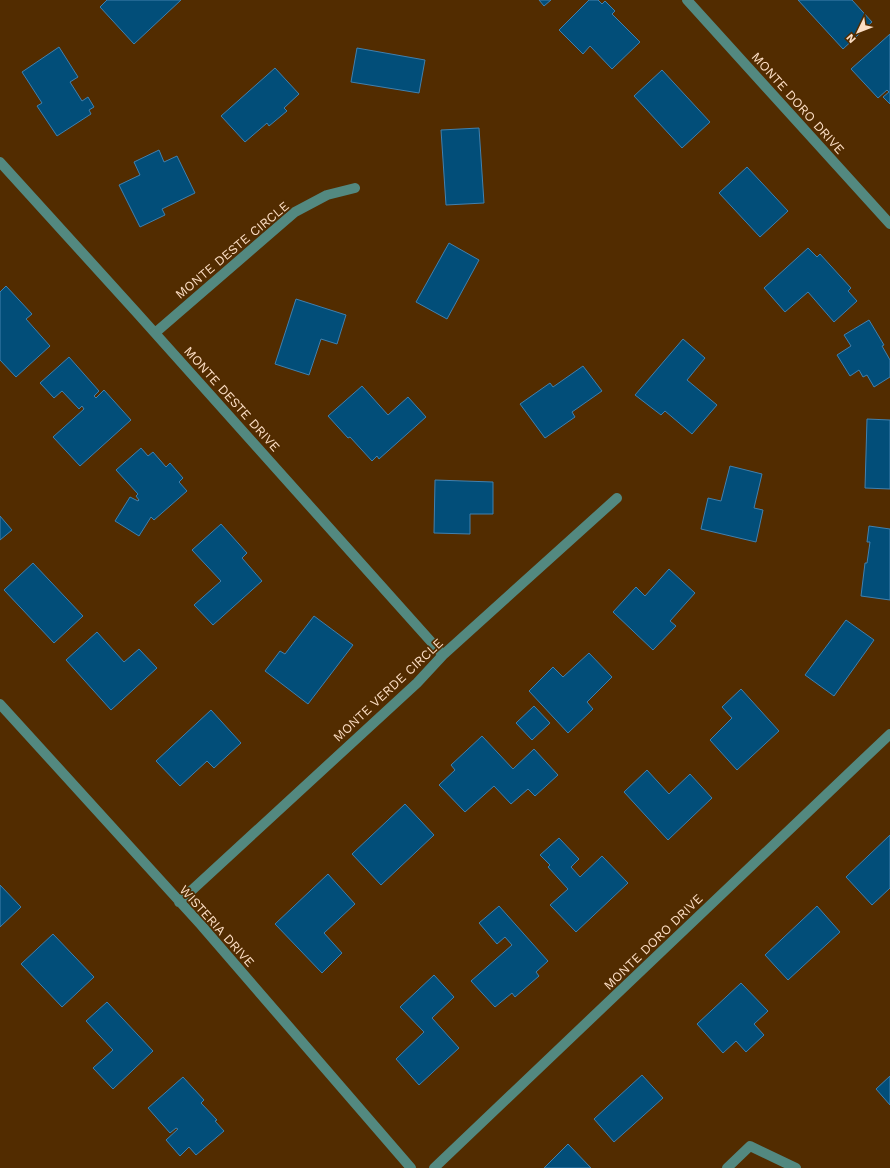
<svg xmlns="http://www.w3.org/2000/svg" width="890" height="1168" font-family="'Work Sans',sans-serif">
	<rect width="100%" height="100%" fill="#522c00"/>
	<path fill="#024e79" stroke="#4080ae" d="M107,0H181L134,44L100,7Z
		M539,0H551L544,6Z
		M589,0H598L602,4L605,1L615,11L612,14L640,42L612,69L590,46L583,54L559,30Z
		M798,0H852L872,22L843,49Z
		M890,34V104L883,97L889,92L887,90L878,98L851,69Z
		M59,47L78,77L70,82L82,101L88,97L94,107L89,110L91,114L57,136L37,106L42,103L22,72Z
		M357,48L425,60L419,93L351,82Z
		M275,68L299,94L284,108L287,111L269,126L267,123L245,142L221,116Z
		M662,70L710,122L682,148L634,96Z
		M479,128L484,203L446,205L441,130Z
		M159,150L164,162L177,156L195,193L162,209L165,215L140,227L119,185L140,175L134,162Z
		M747,167L788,211L760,237L719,193Z
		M449,243L479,260L447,319L416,302Z
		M808,248L817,257L820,254L851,288L848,291L857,301L834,322L808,292L785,312L764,288Z
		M6,286L32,314L26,319L50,346L16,377L0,360V292Z
		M296,299L346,315L337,344L321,339L309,375L275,364Z
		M869,320L884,345L882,346L890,360V377L874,387L867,375L863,377L859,370L850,376L837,355L851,346L844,335Z
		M683,339L705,358L687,380L717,405L692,434L665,411L661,415L635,395Z
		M69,357L99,391L94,396L96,398L104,390L131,420L80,466L53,437L84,409L82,406L79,409L62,391L54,398L40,383Z
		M583,366L602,391L572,412L575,417L545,438L520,404L550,383L553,387Z
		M362,386L388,415L408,397L426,417L379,459L377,456L372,461L350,437L348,438L328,416Z
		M867,419L890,420V489L865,488Z
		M141,448L148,456L153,452L166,467L170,463L183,478L179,482L187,491L154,520L151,517L139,536L115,521L130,497L138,501L139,500L136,496L138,494L116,470Z
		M730,466L762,474L754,508L763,510L756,542L701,529L708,498L721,501Z
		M435,480L493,482V514H470V534L434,533Z
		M0,516L12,530L0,540Z
		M221,524L247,553L242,558L262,581L213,625L194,605L221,581L192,550Z
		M869,526L890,529V600L861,596L865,563H867L870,542H867Z
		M33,563L83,616L54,643L4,590Z
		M669,569L695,593L670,621L676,626L653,650L613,612L636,587L645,596Z
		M314,616L353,645L308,704L265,671L280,651L285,654Z
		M846,620L874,640L834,696L805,675Z
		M97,632L124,662L139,649L157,668L111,710L66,660Z
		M589,653L612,677L587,702L593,709L568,733L529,691L553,667L563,677Z
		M741,689L779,731L737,770L710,740L732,718L722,707Z
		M534,706L550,723L532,740L516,723Z
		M211,710L241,743L214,768L207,761L180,786L156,761Z
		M482,736L513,769L534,749L558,775L535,796L528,789L511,804L494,786L465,812L439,785L455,770L451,765Z
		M647,770L669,794L690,774L712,798L668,840L624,792Z
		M405,804L434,835L381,885L352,854Z
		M890,835V888L872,905L846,877Z
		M559,838L579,859L571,867L580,877L602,856L628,883L576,932L550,905L568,889L548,867L550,865L540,855Z
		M328,874L355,904L324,933L342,953L322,973L275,924Z
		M0,885L21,907L0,927Z
		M499,906L548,961L536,972L539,976L515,997L512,993L495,1007L471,981L512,945L505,937L497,944L479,923Z
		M817,906L840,932L788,980L765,955Z
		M53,934L94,977L62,1007L21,964Z
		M434,975L454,997L432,1018L459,1048L419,1085L396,1059L424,1032L400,1007Z
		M741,983L768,1011L754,1024L764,1035L746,1052L736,1041L723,1053L697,1024Z
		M107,1002L153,1051L113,1089L93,1068L113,1050L86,1021Z
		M642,1075L663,1098L614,1142L594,1119Z
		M890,1076V1105L876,1089Z
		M183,1077L204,1100L201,1103L217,1120L215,1121L224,1131L196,1155L189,1147L180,1156L166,1140L178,1129L176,1128L170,1133L148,1108Z
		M568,1144L591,1168H544Z"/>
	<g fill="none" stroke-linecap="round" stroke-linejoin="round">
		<path stroke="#538980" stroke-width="10" d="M687,0L890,224
			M0,162L137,313L443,655
			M155,333L295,212L327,195L355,188
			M0,704L201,925L411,1168
			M179,902L417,683L443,655L617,498
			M434,1168L890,734
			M727,1168L750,1146L796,1168"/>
	</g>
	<g text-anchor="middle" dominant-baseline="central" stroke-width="3.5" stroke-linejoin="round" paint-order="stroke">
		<g font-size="13" fill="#fcdec4" stroke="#522c00">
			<text transform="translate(798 103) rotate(48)">MONTE DORO DRIVE</text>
			<text transform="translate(232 250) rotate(-40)">MONTE DESTE CIRCLE</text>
			<text transform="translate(232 399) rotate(48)">MONTE DESTE DRIVE</text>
			<text transform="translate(388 690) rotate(-43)">MONTE VERDE CIRCLE</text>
			<text transform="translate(217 926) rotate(48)">WISTERIA DRIVE</text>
			<text transform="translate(653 942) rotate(-44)">MONTE DORO DRIVE</text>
		</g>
	</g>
	<g transform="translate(858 32) rotate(227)" stroke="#522c00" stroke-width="3" paint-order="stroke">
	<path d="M0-3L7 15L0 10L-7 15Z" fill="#fcdec4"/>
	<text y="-6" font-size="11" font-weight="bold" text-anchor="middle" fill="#fcdec4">N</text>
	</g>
</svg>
